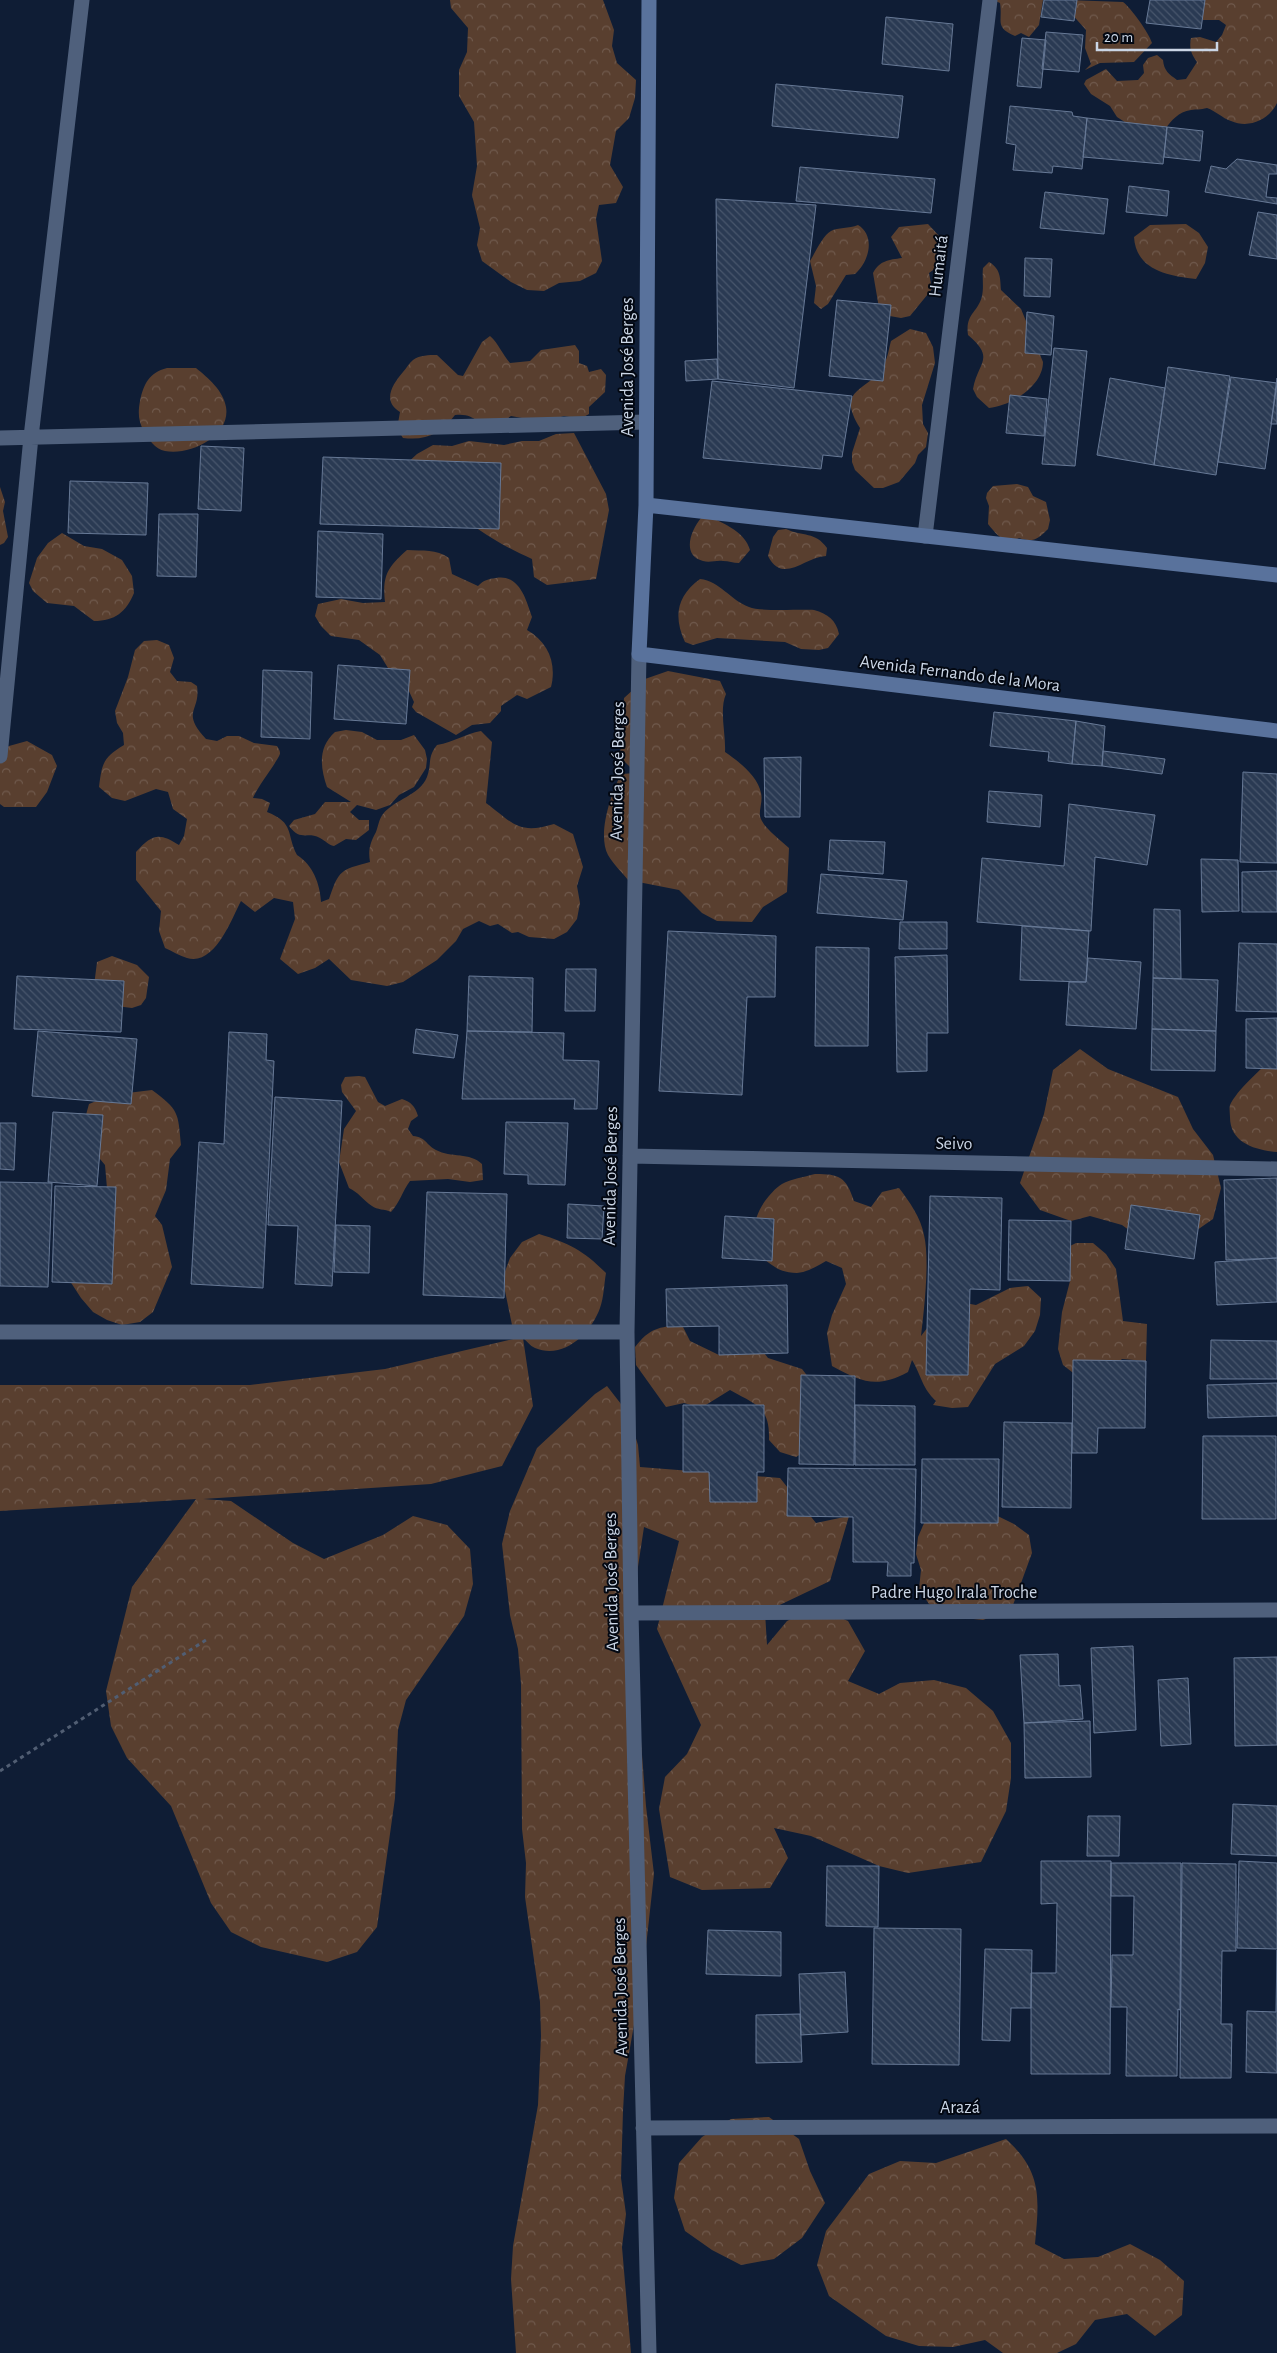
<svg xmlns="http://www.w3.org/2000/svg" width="1277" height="2353" font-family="'Alegreya Sans',sans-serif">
	<defs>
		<pattern id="forest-crowns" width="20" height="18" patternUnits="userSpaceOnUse" patternTransform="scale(1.25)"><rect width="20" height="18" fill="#593f2f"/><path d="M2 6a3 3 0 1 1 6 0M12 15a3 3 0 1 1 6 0" fill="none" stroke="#705a4d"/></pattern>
		<pattern id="building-back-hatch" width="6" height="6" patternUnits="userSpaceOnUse" patternTransform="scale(1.25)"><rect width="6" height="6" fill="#2a3a53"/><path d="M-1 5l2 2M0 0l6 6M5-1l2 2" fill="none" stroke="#48566c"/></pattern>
	</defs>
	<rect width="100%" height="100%" fill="#0f1d35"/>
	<path fill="url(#forest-crowns)" d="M450,0H603L614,30L612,46L617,63L636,80L635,98L629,118L616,131L610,165L623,187L616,203L599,205L596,219L602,261L596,273L580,281L559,283L544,291L527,290L511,282L482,261L477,245L480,228L472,195L477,166L474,122L459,96V70L467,52L468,28L451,8Z
		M993,0H1043L1039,25L1029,37L1021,33L1015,36C994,27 1003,22 1000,3Z
		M1067,0L1123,2C1131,8 1149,33 1152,43L1134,62L1100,63L1085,70L1091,64L1085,48L1086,30L1069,11Z
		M1201,0H1277V103C1269,120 1249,129 1231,121C1222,118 1216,111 1207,108C1200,110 1197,109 1191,110C1178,112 1172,120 1165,129L1134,128L1117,117L1110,106L1091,94L1084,84L1086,80L1106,69L1117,81L1138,80L1144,73L1143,65L1148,58L1157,55L1163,60C1164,71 1169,74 1177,80L1186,79L1197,62C1191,54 1189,48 1191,38L1200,37L1216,42L1222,35L1226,25L1219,20H1203L1197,13Z
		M928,224L941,238L936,268L929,273L932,289L910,316L901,318L884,315L879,308L873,273C880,260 889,260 902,258L891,237L899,227Z
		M1186,224L1199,233L1208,247L1205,263L1196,279C1168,276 1136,270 1134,237L1150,225Z
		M858,225C876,236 869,262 855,274L846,275L828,304L821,309L814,303L816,286L810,261C815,253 823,235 831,231C838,227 849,229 858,225Z
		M989,262C1001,269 1000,278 1001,290L1021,309L1043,362C1043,386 1011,406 989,408L977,397L973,389C978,361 996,359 968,335C965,313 978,313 982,296C984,287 982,277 983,268Z
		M910,329L926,333L933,347L935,363L922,405L923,424L928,433L926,447L918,455L915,463L899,482L883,488H874L855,470L852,462V453L860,428C834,386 870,393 884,364C888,357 889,348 891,341Z
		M490,336C499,344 502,354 510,363L530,361L541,350L575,345L579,351V363L587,366L589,372L601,369L606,375L605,392L589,407V414L580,419L564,416L544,422L511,416C477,441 484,411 455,415C441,433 427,441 403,438L397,429L400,412C382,401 392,385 403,372C406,369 409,363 413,360C420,355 429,355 437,355L458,375L463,376L482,342Z
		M167,368H196C208,378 223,390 226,407C231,436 190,456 165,451C155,449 148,439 144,431C138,421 138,412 140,401C144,383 149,373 167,368Z
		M574,433L606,494L609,510L596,579L547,585L534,577L532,559C479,536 446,505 403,467L417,454L433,445L452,446L469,441L504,445L522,441H539L556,434Z
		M1017,484L1028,487L1033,496L1046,502L1050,520L1048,529C1038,539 1033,543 1019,538C1005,546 996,534 988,524L989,506L986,498L987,493L993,486Z
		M0,487L5,502L3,511L8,537L4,543L0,545Z
		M711,517C726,525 745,532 750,550L739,563C733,563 729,561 723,561C716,560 710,563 703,561C681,555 691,530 701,518Z
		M786,529C803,537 815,531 827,548L826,556C804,557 783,585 768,556L773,537L778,530Z
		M62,533L84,546L102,549L122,560L132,576L134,593C126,612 115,621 94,621L74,606L47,603L33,591L29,583L37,558L48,543Z
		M407,550C423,551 436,549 449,558L452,574L478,586C484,580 488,579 496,578C520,574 526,600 532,617L527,630C548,642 557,663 551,687L527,699L517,695L501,706V711L490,723L472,725L456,735L416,712L412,707L414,702L401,674L388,668L380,655L359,640L331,636L321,626L315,616L318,604L341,599L363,603L385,602C382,575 388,567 407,550Z
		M700,579C720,581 730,600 749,607C761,612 799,609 814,610C828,614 836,620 839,634L828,648L819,650L801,649L785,642L717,638L693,645L685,642C673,616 677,596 700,579Z
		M157,640L169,645L174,658L170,672L177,681L191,682L197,686C201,712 180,711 206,739L217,741L227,736H239L254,743L277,746C278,748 280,750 280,753C281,757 257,787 253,798L262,799L270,803L267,812C295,823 286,834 297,855C313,865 320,884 321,902L329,899C339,870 340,870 370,862C368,850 370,843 376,832C378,827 379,819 383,814C395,799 419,796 427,777C432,764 427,757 437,745C454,742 465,734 481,731L492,742L486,803C513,823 518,835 554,824L573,834L583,867L577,886L580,903L577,919L567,932L554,939L529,937L518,932L512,933L498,924L490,926L479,921L463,929L456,941L437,960L403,982L387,986L351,980L329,959L315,968L298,974L280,959L295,919L293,902L274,898L255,912L241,901C231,920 215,966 187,958C180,956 172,951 165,948L159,931L161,911L136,880V852C152,834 159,832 179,845L184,836L187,819L173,809L168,792L156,789L125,801L112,798L99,787C102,763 103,758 124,745L123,733L117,723L115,711L128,677L135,650L144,641Z
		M668,671L720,681L726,694C719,710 726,734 725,752C738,761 758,776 761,793C763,801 759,809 760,816C762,827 781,840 789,848L787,892L763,907L752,922L717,921L702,913L679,890L628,880C622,872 613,864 608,855C597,834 611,794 621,774L636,773L620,757L624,698L645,679Z
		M346,730L362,732L377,740H401L414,735L425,750L427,759L426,768L414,787L399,795L390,805L376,810L357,805L350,812L359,820H369V830L356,840L346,839L334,846C328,845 326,841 320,838C307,831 301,842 289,826L294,820L315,814L325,802H351L327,787C320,767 318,747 335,732Z
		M27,741L52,755L57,766L47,792L36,807H4L0,804V753L9,746Z
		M112,956L137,965L149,977L146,998L141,1005L132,1008L116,1006L94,986L97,962Z
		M1080,1049L1108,1069L1178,1097L1193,1129L1213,1155L1221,1188L1213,1219L1187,1237L1148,1244L1122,1225L1090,1216L1071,1221L1040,1210L1020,1183L1044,1114L1053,1070Z
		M1277,1053V1152C1255,1150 1230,1143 1230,1117C1230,1113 1229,1109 1230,1105C1238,1088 1264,1067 1277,1053Z
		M359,1076L365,1077L378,1102L385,1106L402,1099C411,1102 415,1106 418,1116L411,1121L408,1129L413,1136C426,1137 426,1145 436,1150C451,1158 470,1152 482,1164L483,1180L470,1182L448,1179L410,1181C402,1192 400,1202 391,1212C385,1209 377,1210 372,1206C363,1200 358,1192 349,1188L339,1162L344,1129L356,1111L342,1092L341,1085L345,1077Z
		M152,1090C179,1110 178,1112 181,1145L170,1159L166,1190L155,1216L162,1225L172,1267L153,1312L140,1322L122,1325L107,1320L93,1312L81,1298L66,1275L108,1200L105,1165L95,1153L84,1122L89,1104L111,1095Z
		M815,1174C840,1174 846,1177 854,1201L871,1207L882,1192L899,1188C909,1201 921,1218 924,1235C930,1260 924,1310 921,1336L941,1310L959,1302L976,1305L1010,1288L1028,1286L1041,1298L1040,1315L1035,1331L1024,1346L995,1364L968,1407L952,1408L933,1405L936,1401C922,1388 922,1377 912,1360L908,1372C876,1389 862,1382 832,1366L827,1333L832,1315L846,1284L842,1268L826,1261C817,1266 808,1272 797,1273C790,1273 780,1271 775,1267C748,1252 749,1224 765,1201C769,1196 775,1188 782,1184C791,1179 804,1177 815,1174Z
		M539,1234C569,1243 584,1251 606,1273C604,1284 604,1297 600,1308C591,1333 564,1360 535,1348C530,1346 526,1340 523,1338L533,1406L502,1466L431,1484L203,1499L231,1501L293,1543L324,1559L383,1535L413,1516L447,1525L470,1549L473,1584L464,1616L406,1700L398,1730L395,1798L377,1927L357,1952L327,1962L261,1947L231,1932L211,1903L171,1806L127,1758L111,1726L106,1691L132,1587L196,1499L0,1511V1385H250L385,1369L522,1337L512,1325L505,1291L504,1274L510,1258L522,1242Z
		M1076,1243H1093L1106,1254L1116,1269L1123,1321L1147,1324L1146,1361L1122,1359L1109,1371L1077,1376L1063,1365L1058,1349L1062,1312L1070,1281L1060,1251Z
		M682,1325L690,1341L719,1355L746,1330L768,1358L802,1369L812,1382L811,1448L796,1457L780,1452L769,1440C770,1406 756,1405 730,1390L701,1408L684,1403L666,1407L636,1365L635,1347C650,1328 658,1327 682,1325Z
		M607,1386L628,1413L638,1445L640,1467L780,1478L816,1523L849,1516L830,1581L765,1612L767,1645L787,1621L816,1607L848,1621L865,1651L848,1681L879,1694L900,1683L934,1680L966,1688L993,1711L1011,1743V1778L1006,1811L981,1862L908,1873L879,1866L811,1836L774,1828L788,1858L770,1888L702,1890L670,1877L659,1809L665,1777L687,1754L701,1725L657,1629L679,1541L644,1527L631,1613L646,1806L654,1874L643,1974L625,2076L623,2111L621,2178L626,2214L622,2247L631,2353H516L511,2279L513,2246L538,2105L541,2036L540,2002L525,1897L526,1863L522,1829L521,1684L518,1649L510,1615L502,1544L510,1511L537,1448L595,1394Z
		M967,1501L1014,1524L1029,1535L1032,1553L1013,1605L999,1614L983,1620L964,1618L929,1604L919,1589L921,1570L916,1554L918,1537L925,1521Z
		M769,2117L799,2139L810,2171L825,2203L802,2238L774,2259L741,2265L712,2250L685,2231L674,2198L679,2163L702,2137L731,2119Z
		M1006,2139C1043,2173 1039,2199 1035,2244L1064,2259L1098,2257L1130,2244L1160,2260L1184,2281L1182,2315L1155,2336L1127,2314L1095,2320L1076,2344L1057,2353H1003L985,2340L953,2347L919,2346L886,2336L829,2296L817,2265L826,2231L869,2174L900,2161L936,2163Z"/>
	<path fill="url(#building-back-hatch)" stroke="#677996" d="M1044,0H1077L1074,21L1041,17Z
		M1150,0H1205L1201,29L1146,23Z
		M886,17L953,24L949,71L882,64Z
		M1046,32L1083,35L1079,72L1042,69Z
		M1022,38L1046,40L1041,88L1017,86Z
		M776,84L903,96L898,138L772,126Z
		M1010,106L1072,112L1073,116L1087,118L1082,169L1053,166L1052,173L1013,170L1016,145L1006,143Z
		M1087,118L1167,127L1163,164L1083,157Z
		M1167,127L1203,131L1200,161L1164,157Z
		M1237,159L1277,165V174H1269L1266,197L1277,198V204L1205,192L1211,166L1226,169Z
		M800,167L935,179L931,213L796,201Z
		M1129,186L1169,191L1167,216L1126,212Z
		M1045,192L1108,199L1104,234L1040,228Z
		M716,199L816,205L794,388L718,379Z
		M1258,212L1277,215V259L1249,255Z
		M1025,258L1052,259L1050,297L1024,296Z
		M837,300L891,305L883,381L829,376Z
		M1027,312L1054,316L1051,355L1025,353Z
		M1054,348L1087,351L1075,466L1042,464Z
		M717,359L718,379L686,381L685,361Z
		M1168,367L1230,376L1216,475L1154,465Z
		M1231,377L1277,383L1265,469L1218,462Z
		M1110,378L1165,388L1154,465L1097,455Z
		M1277,378V424H1271Z
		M712,381L852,396L842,457L823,455L821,469L703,458Z
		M1010,395L1047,399L1044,436L1006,433Z
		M201,446L244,448L241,511L198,509Z
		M323,457L501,463L499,529L320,524Z
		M70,481L148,483L146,535L68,533Z
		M159,514H198L196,577L157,576Z
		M318,531L383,534L381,599L316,597Z
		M338,665L410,670L406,724L334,719Z
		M263,670L312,672L310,739L261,737Z
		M994,712L1076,721L1072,764L1048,761L1049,752L990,746Z
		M1076,721L1105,726L1102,766L1072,764Z
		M1103,751L1165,759L1162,774L1102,766Z
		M801,757L800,817H765L764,758Z
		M1243,772L1277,774V863L1240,862Z
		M989,791L1042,795L1040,827L987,822Z
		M1069,804L1155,815L1147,865L1095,857L1091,931L977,922L982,858L1064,866Z
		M830,840L885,842L883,874L828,870Z
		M1201,859L1238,860L1239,911L1202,912Z
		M1277,871V912H1242V872Z
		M821,874L907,881L903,920L817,913Z
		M1154,909L1180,910L1181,979L1153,978Z
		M900,922H947V949H899Z
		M1022,926L1089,931L1086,982L1020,980Z
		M668,931L776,936L775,997H747L742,1095L659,1091Z
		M1239,943L1277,944V1012L1236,1011Z
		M816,947L869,948L868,1046H815Z
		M947,955L948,1033H927V1071L897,1072L895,957Z
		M1088,958L1141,962L1136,1029L1066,1025L1069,982H1086Z
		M566,969H596L595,1011H565Z
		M17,976L124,981L121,1032L14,1029Z
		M469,976L533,978L532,1032L467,1031Z
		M1153,978L1218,980L1216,1031L1152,1029Z
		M1277,1018V1069L1246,1068V1019Z
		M416,1029L458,1035L454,1058L413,1053Z
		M1152,1029L1216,1031L1215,1071L1151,1070Z
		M38,1031L137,1039L131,1104L32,1096Z
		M467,1031L564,1033L563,1060L599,1061L597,1109H574L575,1099H462Z
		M229,1032L267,1034L266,1060L274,1061L263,1288L191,1284L199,1142L224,1144Z
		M275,1097L342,1101L332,1286L295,1284L298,1226L268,1225Z
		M53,1112L103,1115L97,1186L48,1182Z
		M506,1122L568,1123L565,1185L528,1184V1175L504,1174Z
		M0,1123H16L14,1170L0,1169Z
		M1277,1178V1258L1226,1260L1224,1180Z
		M0,1182L52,1183L48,1287L0,1286Z
		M55,1186L116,1187L112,1284L52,1282Z
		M427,1192L507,1194L504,1298L423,1295Z
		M930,1196L1002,1198L1000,1290L970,1289L968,1375H926Z
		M568,1204L604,1206L602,1239L567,1238Z
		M1131,1205L1200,1215L1194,1259L1125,1249Z
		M725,1216L774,1219L772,1261L722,1258Z
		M1009,1220L1071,1221L1070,1281L1008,1280Z
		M336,1225L370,1226L369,1273L334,1272Z
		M1277,1258V1302L1217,1305L1215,1262Z
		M787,1285L788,1353L719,1355V1326L667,1327L666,1289Z
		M1211,1340L1277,1341V1379H1210Z
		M1073,1360L1146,1361L1145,1428H1098L1097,1453H1072Z
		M801,1375L855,1376L854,1465L799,1464Z
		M1277,1383V1416L1208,1418L1207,1385Z
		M683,1405H764V1472H757V1502H710L709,1472H683Z
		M855,1405L915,1406V1465H855Z
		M1004,1422L1072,1423L1071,1508L1002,1507Z
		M1203,1436H1276V1519H1202Z
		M922,1459H999L998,1523H921Z
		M788,1468L916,1469L914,1563H911V1576H887L888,1562H853V1517L787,1516Z
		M1133,1646L1136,1730L1094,1733L1091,1648Z
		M1058,1654L1059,1686L1080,1685L1083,1719L1024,1723L1020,1655Z
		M1277,1657V1745L1235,1746L1234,1658Z
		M1188,1678L1191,1744L1161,1746L1158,1680Z
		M1090,1721L1091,1777L1025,1778L1024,1723Z
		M1233,1804L1277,1806V1856L1231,1854Z
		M1088,1816H1120L1119,1856H1087Z
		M1041,1861H1111L1110,2074H1031V1973H1056L1057,1903L1041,1904Z
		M1239,1861L1277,1863V1949L1237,1948Z
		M1111,1863H1181L1180,2010L1178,2009L1177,2076H1126L1127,2007H1111L1112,1955H1133L1134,1896H1111Z
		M1182,1863L1236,1864V1951H1222L1221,2024H1232L1231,2078H1180Z
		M827,1866H879L878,1927L826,1926Z
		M874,1928L961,1929L959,2065L872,2064Z
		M708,1930L781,1932V1976L706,1974Z
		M985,1949L1032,1950L1031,2008H1011L1010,2041L982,2040Z
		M1277,1950V2073L1246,2072L1247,2011L1276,2012Z
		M845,1972L848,2032L801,2035L799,1974Z
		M800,2014L802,2062L756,2063V2015Z"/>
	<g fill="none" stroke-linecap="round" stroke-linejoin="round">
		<path stroke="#515e73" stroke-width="3" stroke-dasharray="4 4" stroke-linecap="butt" d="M0,1771L206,1640"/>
		<path stroke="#4f607c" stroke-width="15" d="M0,438L646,422
			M925,536L990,0
			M639,654L627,1332L631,1613L649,2353
			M0,756L31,437L82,0
			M630,1156L1277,1169
			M0,1332H627
			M631,1613L1277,1610
			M643,2128L1277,2126"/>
		<path stroke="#59729c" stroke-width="15" d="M649,0L646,505L639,654L1277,731
			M646,505L1277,575"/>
	</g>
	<g text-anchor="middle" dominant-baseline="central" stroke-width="4" stroke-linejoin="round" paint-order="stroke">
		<g font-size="18" fill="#cbd6e6" stroke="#030812">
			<text transform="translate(939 266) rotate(-83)">Humaitá</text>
			<text transform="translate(628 367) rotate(-90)">Avenida José Berges</text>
			<text transform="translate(960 674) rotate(7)">Avenida Fernando de la Mora</text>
			<text transform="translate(618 771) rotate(-89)">Avenida José Berges</text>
			<text transform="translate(954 1144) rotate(1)">Seivo</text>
			<text transform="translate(611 1176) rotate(-89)">Avenida José Berges</text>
			<text transform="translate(612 1582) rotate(-91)">Avenida José Berges</text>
			<text x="954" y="1593">Padre Hugo Irala Troche</text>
			<text transform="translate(621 1987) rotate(-91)">Avenida José Berges</text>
			<text x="960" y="2108">Arazá</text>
		</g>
	</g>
	<path d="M1097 42v8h120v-8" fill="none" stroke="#cbd6e6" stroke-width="2.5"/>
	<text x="1104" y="42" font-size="15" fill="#cbd6e6" stroke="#030812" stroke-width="4" paint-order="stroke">20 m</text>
</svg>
